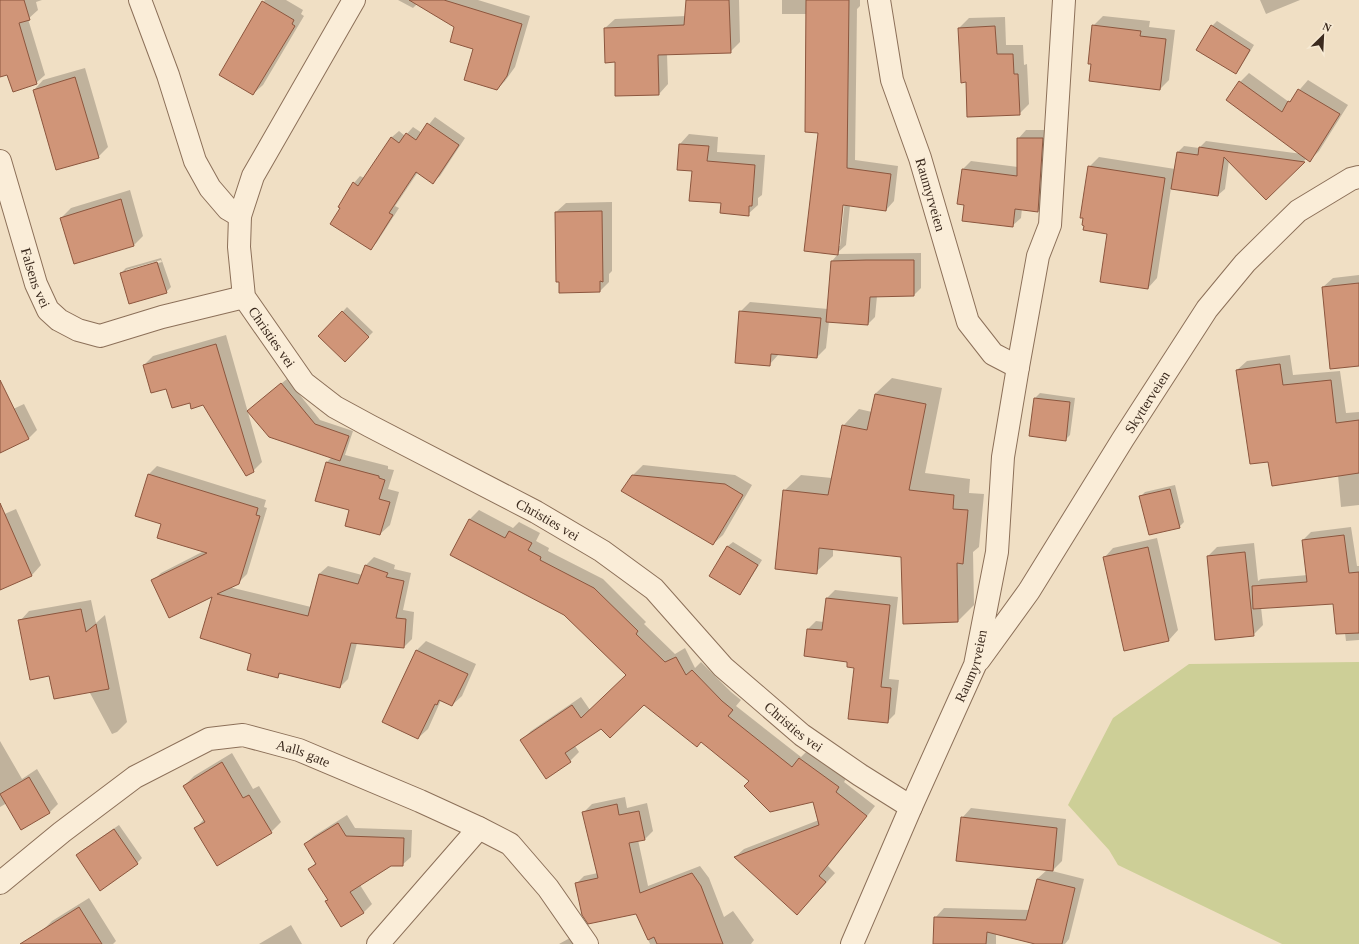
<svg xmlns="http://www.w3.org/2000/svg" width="1359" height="944" font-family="Georgia,serif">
	<rect width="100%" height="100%" fill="#f0dfc4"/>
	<path fill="#cdcf97" d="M1359,662V944H1282L1118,865L1109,850L1068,805L1113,718L1189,664Z"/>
	<path fill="#0003" fill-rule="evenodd" d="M0,0H42L36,2L38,10L28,19L45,75L36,83L8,74L0,76Z
		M265,0H286L303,10L301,14L304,16L263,85L253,94L263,2Z
		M398,0H478L530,16L515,67L505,81L497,89L475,48L456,26L417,4L413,8Z
		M687,0H739L740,42L730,52L667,54L668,84L659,94L616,61L605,28L615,19L686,16Z
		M782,0H860V6L857,9L855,160L898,166L894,201L886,210L850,205L846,245L837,253L819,132L807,14H782ZM843,200H845L840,246H838Z
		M1260,0H1300L1266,14Z
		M1103,16L1150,21L1149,27L1175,30L1169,80L1160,89L1093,26Z
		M1005,17L1006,45H1023L1024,65L1027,64L1029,104L1019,114L967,81L959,28L969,18Z
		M1217,21L1254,45L1240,68L1235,73L1212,26Z
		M85,68L108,147L98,157L34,90L43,80Z
		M1249,73L1289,102L1308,80L1348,105L1319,151L1310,160L1307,158L1266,198L1229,160L1225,189L1218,195L1171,188L1157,278L1148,288L1108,233L1089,167L1099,157L1175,169L1178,152L1184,146L1199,148L1206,141L1302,154L1227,100L1240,82Z
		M435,117L465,138L440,176L433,182L418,172L395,206L399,208L377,242L371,249L354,183L360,176L364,178L392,137L399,131L405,136L413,127L422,133Z
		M1026,130H1051L1046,202L1038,211L1022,208L1021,218L1012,226L965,204L958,203L963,169L971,161L1018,167V139Z
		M689,134L718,137L717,152L765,155L762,195L758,198V205L748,214L722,202L693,170L680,144Z
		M130,190L143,236L134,245L75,263L61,218L71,208Z
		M612,202V271L609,274V282L600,291L556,212L566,203Z
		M921,253V288L914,295L877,296L875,317L868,324L829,321L826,348L817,357L779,354L769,365L740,312L750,302L828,309L832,261L838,254Z
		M161,258L171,287L166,292L121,273L126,268ZM161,260L162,262L126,272V270Z
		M1359,275V365L1323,287L1333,278Z
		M347,307L373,332L345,360L320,336Z
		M226,335L262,462L253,471L204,404L190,402L144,365L153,356Z
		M1290,355L1293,375L1340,371L1346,413L1359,412V505L1341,507L1338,475L1237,370L1247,361Z
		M892,378L942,388L925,473L970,479L969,493L984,494L979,547L973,552L974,605L958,621L902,556L833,549V556L816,572L784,491L801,475L832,478L843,426L859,409L872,412L875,394Z
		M287,379L320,420L353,431L345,455L388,466V469L394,470L388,489L399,492L390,525L380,534L350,509L316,500L327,462L332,457L253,406Z
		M0,388L11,410L24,404L37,430L29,438L0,452Z
		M1040,393L1075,398L1070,435L1065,440L1035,398Z
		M643,465L735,475L752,485L723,535L713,544L633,475Z
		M157,466L266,500L264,507L267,508L247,574L238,583L229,587L311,607L319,574L328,566L362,575L366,565L374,557L395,565L394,569L411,573L403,610L414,612L412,639L404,647L357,643L348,679L340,687L282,673L278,676L252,653L214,595L153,581L161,573L204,551L163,523L149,474Z
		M1175,485L1184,522L1179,527L1140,497L1145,492Z
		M16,509L41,565L32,575L0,588V516Z
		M479,510L513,528L519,522L540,533L536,541L549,548L548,551L603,579L646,622L644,624L675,654L685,648L695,668L701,662L731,692L741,700L736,706L801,757L808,750L847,777L844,782L875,806L828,866L835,873L806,905L735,857L744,849L819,820L813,801L751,780L701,741L644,704L602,728L575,746L579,752L570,761L522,740L531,731L581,697L590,710L627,675L565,614L451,555L470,519Z
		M1351,527L1357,566H1359V640L1346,641L1345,633L1334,602L1261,607L1263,625L1253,635L1208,556L1217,547L1254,543L1258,581L1261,579L1308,575L1303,540L1311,532Z
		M1157,538L1178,630L1169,640L1104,558L1113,548Z
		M733,542L762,560L744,589L740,593L711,576L728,546Z
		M835,590L898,597L889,679L899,680L895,714L887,722L855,667L808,629L816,621L824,622L827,598Z
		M91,600L96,623L105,615L127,722L117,732L112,734L69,654L20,621L29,611Z
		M426,641L476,664L462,696L452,705L441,700L428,729L418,738L383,722L417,650Z
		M0,741L22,779L37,769L58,804L50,812L7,803L0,807Z
		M232,753L253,789L259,786L281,822L271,832L196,828L204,819L184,786L194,776Z
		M625,797L627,808L647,803L653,831L645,839L638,840L648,886L700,866L709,878L724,917L733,911L754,940L751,944H650L637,912L576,884L584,876L598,873L584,812L592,804Z
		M971,808L1066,819L1062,861L1052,871L1084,879L1069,939L1065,944H1039L996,934V944H948L935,918L944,908L1030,910L1037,879L1047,870L962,818Z
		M347,815L355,828L412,830L411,857L402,865H391L360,885L372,904L363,913L326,901L329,899L310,869L316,862L305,844L314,836Z
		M119,825L142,858L137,863L100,889L77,855L81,851Z
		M89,898L116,941L113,944H51L42,931L52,921Z
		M291,925L302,944H259Z
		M579,933L586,944H559Z"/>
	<path fill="#d09578" stroke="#8c563e" d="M0,0H24L30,20L19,23L37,84L13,92L7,75L0,77Z
		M409,0H444L522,24L507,76L497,90L464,80L473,49L450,42L454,27Z
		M686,0H729L731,53L658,55L659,95L615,96V62L605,63L604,28L684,25Z
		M806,0H849L847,168L891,174L886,211L843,205L838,255L804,251L818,133L805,132Z
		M262,1L294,20L292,24L295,26L253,95L219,75Z
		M1092,25L1141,31L1140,36L1166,39L1160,90L1089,81L1091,64H1088Z
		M1211,25L1250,50L1236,74L1196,50Z
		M995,26L997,54H1013L1014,74H1018L1020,115L967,117L966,82L961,83L958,28Z
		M75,77L99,158L56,170L33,90Z
		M1239,81L1282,112L1288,101L1290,102L1298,89L1340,114L1310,162L1226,100Z
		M427,123L459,145L433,184L416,172L389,213L393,215L371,250L330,224L340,208L338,207L353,182L358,186L391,137L399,143L406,133L416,140Z
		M1017,138H1043L1038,212L1015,209L1013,227L962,221L964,205L957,204L962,169L1017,176Z
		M679,144L709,146L707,161L755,165L752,206H749V216L720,213L721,203L689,201L692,171L677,170Z
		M1199,147L1225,151L1305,162L1266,200L1224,157L1218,196L1171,189L1177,152L1198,155Z
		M1088,166L1165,178L1148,289L1100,282L1107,234L1083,230L1084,226L1082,225L1083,218H1080Z
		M121,199L134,246L74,264L60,218Z
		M602,211L603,282L600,281V292L559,293V282H556L555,212Z
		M866,260H914V296L870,297L868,325L826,322L831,261Z
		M157,262L167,293L129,304L120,273Z
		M1359,283V366L1330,369L1322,287Z
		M342,311L369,337L345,362L318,336Z
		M739,311L821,318L817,358L771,354L770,366L735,363Z
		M216,344L254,472L246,476L203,405L191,409L190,403L172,408L166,389L151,393L143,365Z
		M1280,364L1283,385L1331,380L1336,423L1359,420V473L1272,486L1268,462L1250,464L1236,370Z
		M0,380L29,439L0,453Z
		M281,383L315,424L349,436L340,461L269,437L247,411Z
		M875,394L926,404L909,490L954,495L953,509L968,510L963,564L957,563L958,622L903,624L901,557L819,548L817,574L775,569L783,490L828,495L842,425L867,430Z
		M1034,398L1070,402L1066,441L1029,436Z
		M326,462L379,476V478L385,480L379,499L390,502L380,535L345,526L349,510L315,501Z
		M148,474L258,508L256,515L260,516L239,584L217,594L308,616L319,574L358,584L365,565L388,573L386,577L404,581L396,618L406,619L404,648L351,643L340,688L279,673L278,678L247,670L251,654L200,638L212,597L169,618L151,580L207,553L157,538L161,524L135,516Z
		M632,475L725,484L743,495L713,545L621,491Z
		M1170,489L1180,528L1149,535L1139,496Z
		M0,503L32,576L0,590Z
		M469,519L505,538L509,531L532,543L528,550L541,557L540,560L594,588L638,631L636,634L665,662L676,657L686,675L692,670L722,701L733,710L728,716L792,767L799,758L839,787L836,792L867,816L819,876L826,882L797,915L734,857L819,825L813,802L770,812L744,786L749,781L701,742L697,747L644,705L610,738L601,729L565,753L571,762L546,779L520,740L572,705L581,718L626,675L564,615L450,555Z
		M1344,535L1349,573L1359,572V633L1336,634L1333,604L1253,609L1252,586L1307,582L1302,540Z
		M727,546L758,565L740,595L709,576Z
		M1148,547L1169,641L1124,651L1103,557Z
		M1245,552L1254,636L1215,640L1207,556Z
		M826,598L890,605L881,687L891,688L888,723L848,719L854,668L847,667V662L804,656L807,629L822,630Z
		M81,609L86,632L96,624L109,689L54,699L49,676L30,680L18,620Z
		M416,650L468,674L452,706L439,700L437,705L435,704L418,739L382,722Z
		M222,762L243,798L249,795L272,833L217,866L194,828L205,822L183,786Z
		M29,777L50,813L21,830L0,794Z
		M617,804L619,815L639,811L645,840L629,843L640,893L692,873L701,886L723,944H657L654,937L648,940L636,914L588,924L582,915L575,883L598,878L582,812Z
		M961,817L1057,828L1053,871L956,861Z
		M338,823L346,836L404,838L403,866H391L350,892L364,913L341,927L325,901L328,900L308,869L316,864L304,844Z
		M114,829L138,864L100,891L76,855Z
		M1037,879L1075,888L1062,944H1035L987,932L986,944H933L934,917L1026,920Z
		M79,907L102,944H20Z"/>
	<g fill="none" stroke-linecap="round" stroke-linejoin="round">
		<g stroke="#8c7059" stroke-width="24">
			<g id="street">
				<path d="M140,0L168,75L195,161L210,188L228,209L240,216"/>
				<path id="s1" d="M354,0L253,176L240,216L239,247L244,297L304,383L335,407L370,426L536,512L602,551L654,589L723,667L802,735L860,775L911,807"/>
				<path id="s2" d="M879,0L892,80L920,158L968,322L993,354L1018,367"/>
				<path id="s3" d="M0,161L36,284L48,310L59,320L78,330L100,336L162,317L244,297"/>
				<path id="s4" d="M979,660L1029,591L1123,439L1207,309L1245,263L1298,211L1351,179L1359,177"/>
				<path id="s5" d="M0,883L62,832L135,777L209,739L243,735L299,750L420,801L479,828L510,844L548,888L587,944"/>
				<path d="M378,944L479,828"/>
				<path id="s6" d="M852,944L911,807L975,665L997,552L1003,457L1018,367L1038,256L1050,225L1064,0"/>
			</g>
		</g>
		<use href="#street" stroke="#faedd8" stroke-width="22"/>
	</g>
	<g text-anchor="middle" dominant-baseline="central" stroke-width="4" stroke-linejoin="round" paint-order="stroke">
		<g font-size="14" fill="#3b2a1e" stroke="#f7ead4">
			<text stroke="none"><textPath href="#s2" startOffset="202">Raumyrveien</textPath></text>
			<text stroke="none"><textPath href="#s3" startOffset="122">Falsens vei</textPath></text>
			<text stroke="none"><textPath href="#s1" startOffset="375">Christies vei</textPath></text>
			<text stroke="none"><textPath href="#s4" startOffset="308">Skytterveien</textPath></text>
			<text stroke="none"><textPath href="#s1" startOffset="711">Christies vei</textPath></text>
			<text stroke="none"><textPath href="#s6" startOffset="303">Raumyrveien</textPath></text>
			<text stroke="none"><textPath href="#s1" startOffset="1035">Christies vei</textPath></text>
			<text stroke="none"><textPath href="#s5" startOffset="352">Aalls gate</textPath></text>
		</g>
	</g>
	<g transform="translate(1323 36) rotate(24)" stroke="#f7ead4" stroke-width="3" paint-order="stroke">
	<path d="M0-3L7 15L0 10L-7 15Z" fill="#3b2a1e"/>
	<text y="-6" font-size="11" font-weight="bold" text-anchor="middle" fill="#3b2a1e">N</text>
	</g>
</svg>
